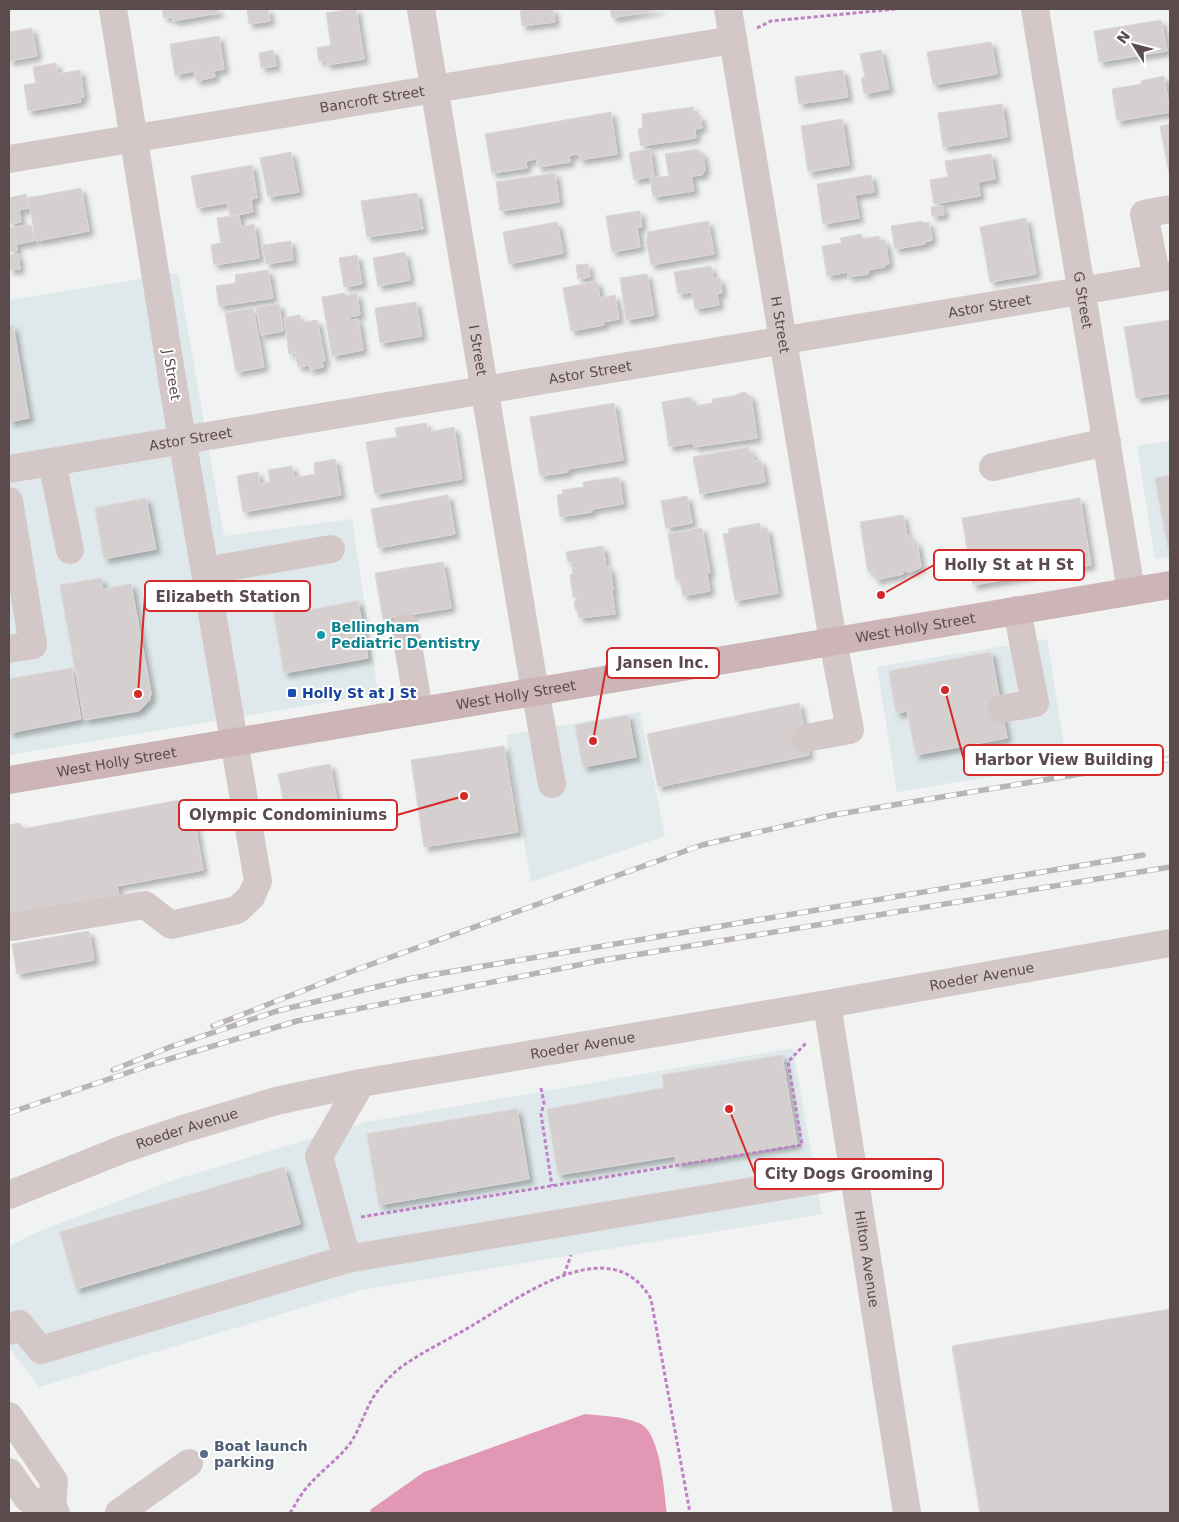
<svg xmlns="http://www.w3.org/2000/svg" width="1179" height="1522" font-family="'DejaVu Sans',sans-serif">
	<defs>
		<filter id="shadow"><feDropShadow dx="4.5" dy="4.5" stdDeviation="2.5" flood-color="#0004"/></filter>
	</defs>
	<rect width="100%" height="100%" fill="#f1f3f2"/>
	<path fill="#dfe8ea" d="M178,273L224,536L352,519L378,694L9,755V300Z
		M1170,441V557L1155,559L1137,446Z
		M1047,639L1067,764L897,792L877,667Z
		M640,712L665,836L531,882L506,735Z
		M793,1048L822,1214L361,1290L39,1387L9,1348V1246L37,1232L174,1180L366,1122Z"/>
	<path fill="#e298b4" d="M585,1414C603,1416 622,1416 639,1423C661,1432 664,1492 667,1513H371L370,1510L424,1472Z"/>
	<path fill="#d5cfd0" stroke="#dbd6d6" filter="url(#shadow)" d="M162,9H218V13L173,21L172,17L164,18Z
		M247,9H268L270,21L249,24Z
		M350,9H356L364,59L327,65L326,60L319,61L317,48L331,45L326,13Z
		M520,9H553L555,22L522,26Z
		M610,9H661L612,18Z
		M1161,20L1167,51L1099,62L1094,31Z
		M32,28L37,56L9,61V32Z
		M219,36L224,69L214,71L215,77L196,81L194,71L175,75L170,44Z
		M991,42L997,74L933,85L927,52Z
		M273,50L276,66L261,68L259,53Z
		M881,50L889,89L864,94L861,78L865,77L860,54Z
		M56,63L58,74L80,70L84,97H80L81,102L28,111L24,85L36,83L33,67Z
		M843,70L848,97L799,104L795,77Z
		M1164,76L1170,112L1117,121L1112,89L1142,84L1141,81Z
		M1002,104L1007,137L943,147L938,113Z
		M693,107L694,116L700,115L702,128L695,129L696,138L641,146L638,129L643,128L642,114Z
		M611,112L617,154L580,160L579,154L569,155L570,162L538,167L536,159L526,161L527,168L492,173L485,134Z
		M842,119L849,165L808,172L801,126Z
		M1170,124V172L1169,173L1160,126Z
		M650,149L654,176L634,180L629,153Z
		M699,149V153L703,154L705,170L702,175L691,176L694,191L653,197L650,178L669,176L665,154Z
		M291,152L299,192L268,197L260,158Z
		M991,154L995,179L978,182L980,196L934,204L930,180L948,177L945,161Z
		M252,165L257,198L251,199L253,212L230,216L227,203L197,208L191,176Z
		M555,173L559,202L500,211L496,182Z
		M871,175L874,192L855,195L859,218L823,224L817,184Z
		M81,188L89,231L36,241L28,198Z
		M417,193L423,229L367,237L361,201Z
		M26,194L29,208L19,210L21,222L9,224V198Z
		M943,206L944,215L932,216L931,207Z
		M640,211L642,227H637L640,247L612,252L606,216Z
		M239,215L241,227L254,224L259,258L214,265L211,245L221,243L217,218Z
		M1026,218L1036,274L990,282L980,227Z
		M708,221L714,254L651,265L646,238H648L647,232Z
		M922,221L923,223L929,222L932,240L925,242V244L895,249L891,226Z
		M557,222L563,253L509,264L503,232Z
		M31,225L34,241L17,244L14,227Z
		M14,227L17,251L9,252V228Z
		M861,234L862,239L879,236L880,241L885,240L889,264L884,265L885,267L868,270V274L848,277V272L827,276L822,246L842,243L840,238Z
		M291,241L293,260L266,264L263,245Z
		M405,252L410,280L378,286L373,258Z
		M18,254L20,269L9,270V255Z
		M357,255L362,284L344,287L339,258Z
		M588,264L590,277L578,279L576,265Z
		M711,266L713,279L720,278L722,293L717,294L719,305L695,309L692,292L678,294L674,272Z
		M268,270L273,298L219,306L216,286L236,283L235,275Z
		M647,274L654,315L626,320L620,278Z
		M597,281L600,298L615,295L619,319L603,322L604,325L571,331L563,288Z
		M345,293L346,296L357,293L360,315L349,317L350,320L358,319L363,350L332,356L322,297Z
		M416,302L422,336L380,343L375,308Z
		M279,304L283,331L261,335L256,307Z
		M253,308L264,367L236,372L225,313Z
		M300,315L301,323L317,320L325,361L322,362L323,367L310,370L309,365L298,367L295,352L289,354L284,318Z
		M1170,320V393L1136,398L1124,327Z
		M13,325L29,418L9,422V326Z
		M744,392L751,397L757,438L694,447L693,443L669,447L662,402L691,397L692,406L713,403L712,399L733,396Z
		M614,403L623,460L568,469V472L540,476L530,417Z
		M426,423L428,432L454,427L462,479L375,494L366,442L397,437L395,428Z
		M748,447L749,453L752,452L754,462L761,460L765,482L700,494L693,457Z
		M335,459L341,495L243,512L237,476L258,472L260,484L270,482L268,470L292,466L294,478L315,474L314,463Z
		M1170,475V548H1168L1155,478Z
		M619,477L623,504L592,509V512L560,517L557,495L563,494L562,490L584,487L583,482Z
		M448,495L455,534L378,548L371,509Z
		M687,496L692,523L666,528L661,501Z
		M146,498L156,549L104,559L95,508Z
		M1080,498L1091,565L973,585L962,518Z
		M903,515L907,536H911L913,543L917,542L921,567L910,572L902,570L903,574L875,580L873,571L868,572L860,522Z
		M759,523L761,529L767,528L778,593L735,601L723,534L729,533L728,529Z
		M702,528L710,573L707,574L710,591L683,596L680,579L676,580L668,534Z
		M603,546L606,568L610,567L613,590L612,591L615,614L579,618L578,611L575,609L574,603L577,597H573L570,575L573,574L571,561L568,562L566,552Z
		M443,562L451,608L383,619L375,573Z
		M101,578L103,589L131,584L151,693L150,699L143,707L138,711L84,720L60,585Z
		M295,598L298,612L358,601L368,658L284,673L272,602Z
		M991,652L1007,738L916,755L907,711L896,713L889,671Z
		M72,668L81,719L9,733V679Z
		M799,703L809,755L658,787L647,734Z
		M628,715L636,757L583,767L575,725Z
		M504,746L518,832L424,847L411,760Z
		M330,764L339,813L288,823L278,774Z
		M185,799L187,808L192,807L203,870L117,886L119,896L9,917V825L20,823L22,829Z
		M89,931L94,960L17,974L12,944Z
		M782,1055L797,1144L677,1164L675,1156L558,1175L547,1109L664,1088L662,1075Z
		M517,1109L529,1179L379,1205L367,1134Z
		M284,1167L300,1224L76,1289L60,1232Z
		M1170,1309V1513H980L952,1346Z"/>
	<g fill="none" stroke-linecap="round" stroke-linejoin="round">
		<path stroke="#bf81c5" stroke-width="3" stroke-dasharray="4 2.5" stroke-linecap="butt" d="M757,28L771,21L896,9
			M541,1088L544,1103L541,1114L552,1186
			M361,1217L802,1145L788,1062L806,1043
			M564,1275L571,1255
			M290,1513C296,1504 301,1493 309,1485C321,1471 337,1460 349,1445C359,1431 363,1416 371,1401C377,1390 386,1381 395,1372C415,1355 450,1339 473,1325C519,1298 611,1228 651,1299L690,1513"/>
		<g stroke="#d4c7c8" stroke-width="28">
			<path id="s1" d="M421,9L529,656L552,784"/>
			<path id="s2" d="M728,9L833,641L850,730L806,738"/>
			<path id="s3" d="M1035,9L1131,591"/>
			<path id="s4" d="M9,159L733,40"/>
			<path d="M1157,278L1144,214L1170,209"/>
			<path d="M52,462L70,550"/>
			<path d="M993,467L1107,442"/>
			<path id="s5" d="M9,469L1170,276"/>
			<path d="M9,501L33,645L9,649"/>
			<path d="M205,571L331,549"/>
			<path d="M405,627L419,711"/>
			<path d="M1002,709L1035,703L1017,610"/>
			<path d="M12,927L145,905L171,925L237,910L251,897L258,881L176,403L113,9"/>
			<path id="s6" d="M827,1004L907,1513"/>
			<path id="s7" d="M9,1195L121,1150L183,1129L276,1101L361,1083L827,1004L1170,943"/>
			<path d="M347,1259L854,1174"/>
			<path d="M9,1331L19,1324L41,1350L347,1259L319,1156L361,1083"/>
			<path d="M9,1416L54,1481L52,1508"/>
			<path d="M9,1472L28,1499L52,1508L56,1513"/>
			<path d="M119,1513L189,1463"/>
		</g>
		<path stroke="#ccb4b7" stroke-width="28" id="s8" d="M9,780L1170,585"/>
		<g stroke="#bab4b4" stroke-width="5.5">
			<path id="rail" d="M213,1026L358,969L702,845L833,815L1170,759
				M113,1070L170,1047L277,1011L413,978L1143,855
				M9,1113L156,1063L297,1021L598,961L1170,867"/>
		</g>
		<use href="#rail" stroke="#fff" stroke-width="4" stroke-dasharray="11" stroke-linecap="butt"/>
	</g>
	<circle fill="#0f9aa8" stroke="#fff" stroke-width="2" cx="321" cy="635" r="5"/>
	<rect fill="#1a4fb4" stroke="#fff" stroke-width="2" x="287" y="688" width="10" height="10" rx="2.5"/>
	<circle fill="#5c6f8a" stroke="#fff" stroke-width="2" cx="204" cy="1454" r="5"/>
	<g text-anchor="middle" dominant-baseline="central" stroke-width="4" stroke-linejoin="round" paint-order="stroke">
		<g font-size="14" fill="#5c4b4d" stroke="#fff">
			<text stroke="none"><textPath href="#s4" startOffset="368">Bancroft Street</textPath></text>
			<text stroke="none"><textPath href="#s3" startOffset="295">G Street</textPath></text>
			<text stroke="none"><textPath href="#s5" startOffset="994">Astor Street</textPath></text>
			<text stroke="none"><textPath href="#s2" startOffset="320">H Street</textPath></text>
			<text stroke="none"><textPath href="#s1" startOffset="346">I Street</textPath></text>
			<text stroke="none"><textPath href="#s5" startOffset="589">Astor Street</textPath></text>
			<text transform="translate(172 375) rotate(81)">J Street</text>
			<text stroke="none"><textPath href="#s5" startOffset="184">Astor Street</textPath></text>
			<text stroke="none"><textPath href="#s8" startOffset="919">West Holly Street</textPath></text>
			<text stroke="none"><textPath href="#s8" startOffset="514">West Holly Street</textPath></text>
			<text stroke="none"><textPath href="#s8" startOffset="109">West Holly Street</textPath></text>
			<text stroke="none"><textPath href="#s7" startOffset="1000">Roeder Avenue</textPath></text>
			<text stroke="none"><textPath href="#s7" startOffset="595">Roeder Avenue</textPath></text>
			<text stroke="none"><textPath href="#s7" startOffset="190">Roeder Avenue</textPath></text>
			<text stroke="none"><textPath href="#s6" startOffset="258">Hilton Avenue</textPath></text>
		</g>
		<g font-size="14" font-weight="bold" fill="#0d838f" stroke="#fff" text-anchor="start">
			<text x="331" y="627">Bellingham<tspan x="331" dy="16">Pediatric Dentistry</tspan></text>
		</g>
		<g font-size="14" font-weight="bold" fill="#164399" stroke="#fff" text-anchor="start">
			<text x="302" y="693">Holly St at J St</text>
		</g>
		<g font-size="14" font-weight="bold" fill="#4e5e75" stroke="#fff" text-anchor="start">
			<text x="214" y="1446">Boat launch<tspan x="214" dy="16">parking</tspan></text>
		</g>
	</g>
	<path fill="none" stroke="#d62828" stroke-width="2" d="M881 595L934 565M138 694L145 596M593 741L607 663M945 690L964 760M464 796L397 815M729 1109L755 1174"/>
	<g fill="#d62828" stroke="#fff" stroke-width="2">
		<circle cx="881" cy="595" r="5"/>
		<circle cx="138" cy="694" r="5"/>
		<circle cx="593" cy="741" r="5"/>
		<circle cx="945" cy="690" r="5"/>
		<circle cx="464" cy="796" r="5"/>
		<circle cx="729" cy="1109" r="5"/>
	</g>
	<g fill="#fff" stroke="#d62828" stroke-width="2">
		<rect x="934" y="550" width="150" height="30" rx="5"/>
		<rect x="145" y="581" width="165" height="30" rx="5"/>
		<rect x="607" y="648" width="112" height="30" rx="5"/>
		<rect x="964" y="745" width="199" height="30" rx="5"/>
		<rect x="179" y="800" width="218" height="30" rx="5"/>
		<rect x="755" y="1159" width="188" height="30" rx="5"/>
	</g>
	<g font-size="15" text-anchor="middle" font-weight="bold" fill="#5c4b4d">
		<text x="1009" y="570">Holly St at H St</text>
		<text x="228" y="602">Elizabeth Station</text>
		<text x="663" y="668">Jansen Inc.</text>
		<text x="1064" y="765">Harbor View Building</text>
		<text x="288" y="820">Olympic Condominiums</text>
		<text x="849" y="1179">City Dogs Grooming</text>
	</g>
	<rect width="1179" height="1522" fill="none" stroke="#5c4b4d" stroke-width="20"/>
	<g transform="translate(1134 45) rotate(306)" stroke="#ffffff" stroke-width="4" paint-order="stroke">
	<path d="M0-4L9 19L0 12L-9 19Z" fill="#5c4b4d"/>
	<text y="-8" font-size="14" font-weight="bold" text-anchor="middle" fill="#5c4b4d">N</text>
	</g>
</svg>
